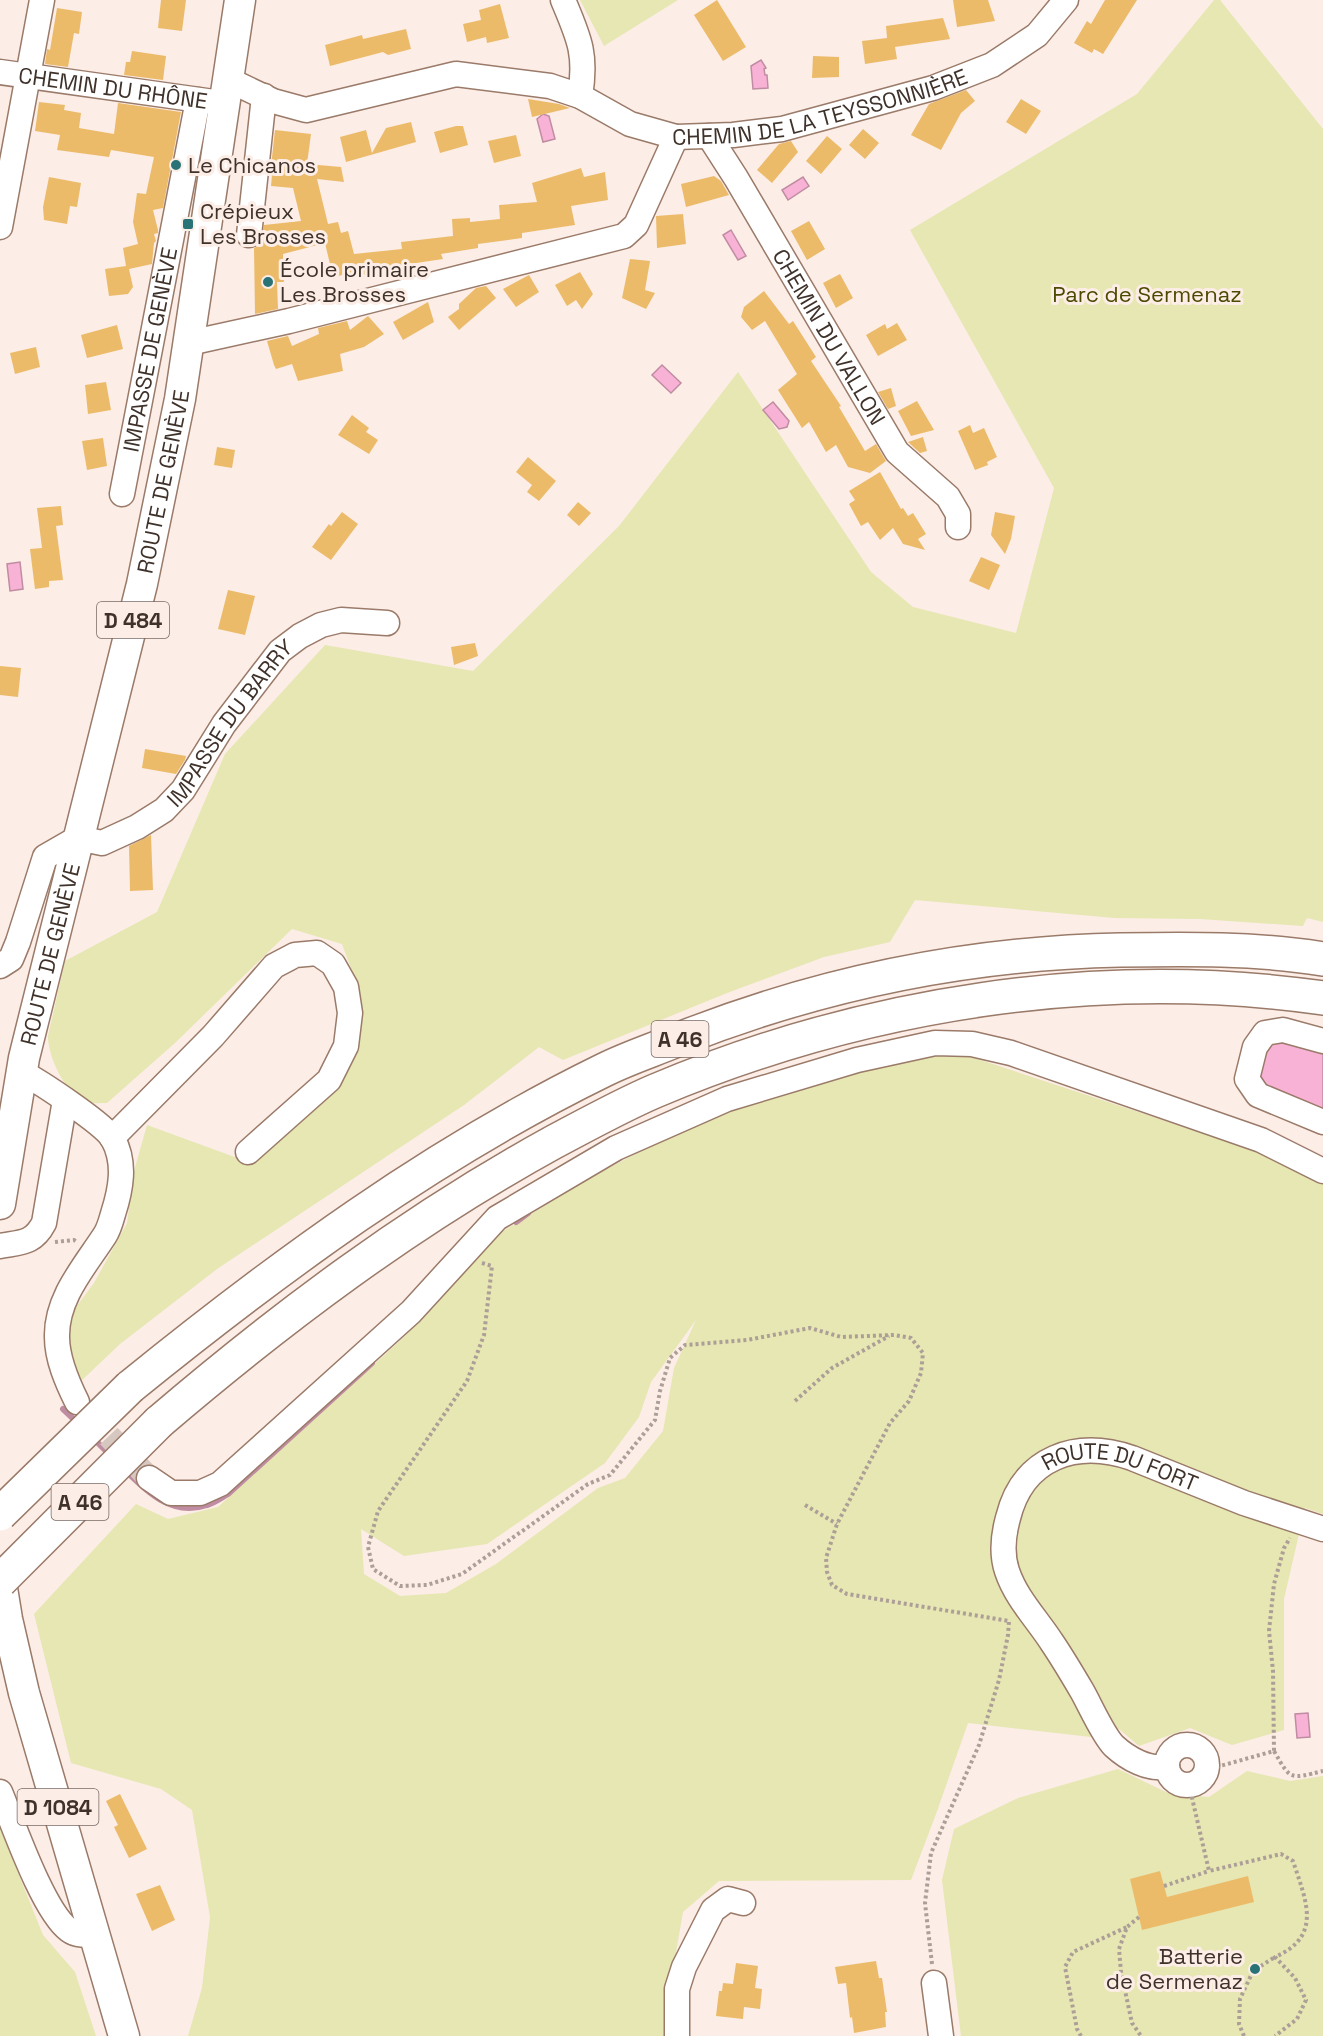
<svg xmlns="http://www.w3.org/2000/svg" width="1323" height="2036" font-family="'Space Grotesk',sans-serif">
	<rect width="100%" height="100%" fill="#fcede6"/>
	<path fill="#e6e7b2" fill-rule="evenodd" d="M580,0H678L604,46Z
		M1214,0H1220L1323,129V922L1307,918L1303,926L1200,919L1114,918L915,900L890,942L824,957L727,993L563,1060L539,1047L464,1105L217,1269L120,1344L79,1383L70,1350L67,1319L94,1283L127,1223L134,1171L147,1125L251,1163L351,1064L360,993L342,944L292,929L176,1042L107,1103C100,1103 90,1104 84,1101C64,1092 48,1056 48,1036L65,961L157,912L225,754L325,645L473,671L619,526L738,372L871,572L913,607L1016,633L1054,488L910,230L1137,94Z
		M950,1050L1257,1151L1323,1182V1514L1305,1508L1284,1599V1730L1232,1745L1190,1728L1139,1746L1119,1729L1091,1737L968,1723L936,1814L911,1880L719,1881L683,1912L665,2015L668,2036H188L202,1988L210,1917L192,1810L161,1789L71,1763L34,1614L136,1504L168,1519L218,1507L405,1336L493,1237L597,1174L687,1127L801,1085ZM696,1320L674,1368L663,1431L625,1478L598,1488L496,1564L446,1593L400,1596L364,1574L361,1529L404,1556L487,1544L605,1463L639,1417L651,1382Z
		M1118,1769L1168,1793L1209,1797L1247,1771L1290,1781L1323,1776V2036H961L942,1880L954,1829L1018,1798Z
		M0,1828L43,1935L75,1972L96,2036H0Z"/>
	<path fill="#f8b2d5" stroke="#c08ca2" stroke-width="1.5" d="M761,60L766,68L764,69L765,75H767L768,88L753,89L751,66Z
		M543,114L549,116L555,139L543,142L537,119Z
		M803,177L809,186L788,200L782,190Z
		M731,230L746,256L738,260L723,235Z
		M662,365L681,383L671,393L652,375Z
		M773,402L789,421L787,427L779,429L763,410Z
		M20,562L23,589L10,591L7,564Z
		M1272,1040L1323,1048V1113L1260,1087L1255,1075Z
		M1308,1713L1310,1737L1297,1738L1295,1714Z"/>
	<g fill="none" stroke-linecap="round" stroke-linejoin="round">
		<path stroke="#c08ca2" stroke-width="6" d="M516,1222L528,1213
			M63,1409L79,1424
			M93,1438L111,1456
			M125,1470C147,1492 172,1517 207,1505C214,1503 221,1498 228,1494L372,1363"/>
	</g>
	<path fill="#ecbb6a" d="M161,0H186L182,31L158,28Z
		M717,0L746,47L723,61L694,15Z
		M953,0H988L995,21L957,27Z
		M1105,0H1137L1103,54L1094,49L1092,53L1074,43L1087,21L1091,24Z
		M500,4L509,38L487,43L486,37L467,42L463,24L481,20L479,10Z
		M57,8L82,12L79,34L74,33L68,67L45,64L47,49L50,50Z
		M943,18L950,39L895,47L897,59L865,64L862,41L887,38L886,26Z
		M406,29L411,49L388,55L383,52L330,66L325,45L362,35L363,39Z
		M132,51L166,56L163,80L124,75L126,62H130Z
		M813,56L839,57V77L812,78Z
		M966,90L975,101L961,113L941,150L911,135L929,104Z
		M528,99L559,104L570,108L532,117Z
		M1021,99L1041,111L1026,134L1006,122Z
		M39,102L65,105L64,110L81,113L79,128L114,134L118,103L181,112L163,208L153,210L158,230V233L154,234L156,241L154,243L152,264L129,269L133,287L128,294L109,296L105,269L126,266L123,248L138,244L133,222L137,193L146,194L154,157L111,150L109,157L57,150L60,135L35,131Z
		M411,122L416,142L346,162L340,137L366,130L372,153L386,128Z
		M456,126H463L468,145L440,153L434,132Z
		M863,129L879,143L865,159L849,145Z
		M275,130L311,134L307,164L341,167L344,182L317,179L328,224L338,222L341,233L348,231L354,254L402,249L401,242L453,236L452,219L470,218V222L500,219L499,205L537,202L532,183L581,168L584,177L605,172L608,200L571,206L575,225L522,233V238L478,244V248L441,254L443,259L396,266L397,271L366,276L361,271L333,277L325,243L283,254L284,282H277L278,309L255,314L254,248L261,244L264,225L301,221L293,188L271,186L272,175H270Z
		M516,135L521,156L494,163L488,141Z
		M827,136L842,149L821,174L806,161Z
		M791,141L798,152L772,183L757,170L779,144Z
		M714,176L721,181L729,195L686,207L681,184Z
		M49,177L81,183L77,207L70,206L67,224L44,220L43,207Z
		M683,214L686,244L657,248L656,216Z
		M809,221L825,249L807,260L791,231Z
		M630,259L650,261L645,290L655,293L646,309L622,298Z
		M580,272L593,294L582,309L576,300L567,306L555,285Z
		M840,274L853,298L836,308L823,283Z
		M529,275L539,292L516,307L503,289Z
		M486,286L496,298L459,330L448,317L459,309V304L476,288Z
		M764,291L789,324L793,321L816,357L811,361L841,406L839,407L865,451L876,444L886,461L870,473L848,467L836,445L826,452L809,422L802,428L778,390L797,374L765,321L752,330L741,317L744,307Z
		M428,302L434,322L403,340L393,322Z
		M368,316L384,334L364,347L340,354L343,371L298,381L292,364L276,369L274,365L267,341L288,336L292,346L319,334L318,328L347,321L350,330Z
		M897,323L907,340L878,356L866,335L885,324L887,329Z
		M117,325L123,349L87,358L81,335Z
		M36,347L40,367L15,374L10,353Z
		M106,382L111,410L88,414L85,385Z
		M891,388L896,406L888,409L878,392Z
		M917,401L934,430L911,436L898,411Z
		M352,415L369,428L366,432L378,440L369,454L338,435Z
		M970,425L973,433L984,428L997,457L987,462L988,465L975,470L958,431Z
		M923,437L927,451L920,453L908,442Z
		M103,438L107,466L87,470L82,441Z
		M217,447L235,450L232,468L214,465Z
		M528,457L556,481L539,501L527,492L532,485L516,472Z
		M880,472L901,509L903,508L908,516L913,513L926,534L918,539L925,550L903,544L893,528L880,540L868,522L861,526L849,504L855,500L849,491Z
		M578,502L591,513L579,526L567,515Z
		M61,506L63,525L56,526L63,580L49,581V587L35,589L30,549L42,548L37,508Z
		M342,512L358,524L331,560L312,547L329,524L331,526Z
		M995,512L1015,516L1011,539L1005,554L991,535Z
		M981,557L1000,565L989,590L969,581Z
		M228,590L255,596L245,635L218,629Z
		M475,643L478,656L454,665L451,647Z
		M0,666L21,668L18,697L0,695Z
		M145,749L186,756L185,760L176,774L142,768Z
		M151,835L153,890L130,891L129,846Z
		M120,1794L147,1849L129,1858L114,1827L118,1825L106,1801Z
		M1160,1871L1167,1897L1248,1876L1254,1902L1142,1930L1130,1879Z
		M160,1885L175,1920L152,1931L136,1894Z
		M876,1961L879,1978H882L887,2012H885L886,2027L854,2033L852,2017L850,2018L846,1983L838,1984L835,1967Z
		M736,1963L758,1966L755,1988L762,1989L760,2009L744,2007L743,2019L716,2016L719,1991H722L723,1983L733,1984Z"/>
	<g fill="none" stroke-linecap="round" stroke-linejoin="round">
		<path stroke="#d6c8c1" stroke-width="24" stroke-dasharray="24 12" stroke-linecap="butt" d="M84,1410L149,1478"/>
		<g stroke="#9a7a69" stroke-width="27">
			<g id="minor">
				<path d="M563,0C579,38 587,54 580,96"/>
				<path id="s1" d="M0,72L214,102"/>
				<path id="s2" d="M229,80L273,101L306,110L456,74L550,86L580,96L630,124L676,137L733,135L782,129L933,88L992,65L1037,35L1066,0"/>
				<path id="s3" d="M709,136L736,178L897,452L948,497L958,514V527"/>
				<path d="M0,227L42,0"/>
				<path d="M249,235L264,96"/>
				<path d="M189,343L289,321L624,236L636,225L676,137"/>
				<path id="s4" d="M122,494L198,100"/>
				<path id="s5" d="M0,966L11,959L18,942L45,857L78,838L102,843L137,827L164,810L183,790L224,724L280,651L300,636L321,625L341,620L387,623"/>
				<path d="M1323,1041L1283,1030L1265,1033L1255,1047L1247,1079L1258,1095L1323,1122"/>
				<path d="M21,1072C39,1081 104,1124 113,1139C126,1163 121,1189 113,1214C111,1221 109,1229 105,1235C85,1266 56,1298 57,1337C57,1359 67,1382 77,1402"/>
				<path d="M112,1138L213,1036L274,966L295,955L317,953L333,964L346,987L350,1013L346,1046L329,1080L248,1152"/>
				<path d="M0,1246C21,1242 33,1244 44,1223L65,1100"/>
				<path d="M149,1478L171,1493H200L220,1484L411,1312L497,1218L616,1148L727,1099L857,1060L935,1043L972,1044L1011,1053L1261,1140L1323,1171"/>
				<circle cx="1187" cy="1765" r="20"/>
				<path id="s6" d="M1167,1766C1149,1771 1127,1758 1114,1746C1103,1735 1090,1705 1082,1691C1072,1674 1062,1657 1051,1641C1036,1618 1016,1598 1007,1571C1001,1553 1003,1536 1008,1518C1023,1457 1076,1439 1132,1458L1244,1503L1323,1529"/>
				<path d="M0,1792C13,1823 43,1911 69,1930C77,1936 86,1935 96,1934"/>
				<path d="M934,1983L941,2036"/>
				<path d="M677,2036V1989L684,1967L713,1910L728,1899L743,1903"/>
			</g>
		</g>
		<g stroke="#9a7a69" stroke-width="33">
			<g id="major">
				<path id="s7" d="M0,1204L24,1058L142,584L180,399L240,0"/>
				<path d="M0,1576L7,1619L24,1693L124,2036"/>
			</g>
		</g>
		<g stroke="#9a7a69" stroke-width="36">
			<path id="highway" d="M130,1387C278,1267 432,1154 604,1070C628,1058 653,1050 677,1040C818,984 968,953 1120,950C1187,949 1256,948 1323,959
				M159,1422C282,1317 410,1221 552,1143C586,1125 620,1106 655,1091C864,1003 1098,966 1323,998"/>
		</g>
		<path stroke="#ad9f98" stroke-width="4" stroke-dasharray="3 3" stroke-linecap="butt" d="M55,1242L74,1240L77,1242
			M482,1263L492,1266L484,1335L467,1381L378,1511L368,1547L373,1569L400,1586L427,1585L462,1574L588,1484L610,1475L655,1420L660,1391L670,1358L685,1345L747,1340L810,1328L841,1337L894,1335L911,1338L923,1353L921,1373L909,1401L890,1423L837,1524L826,1558L827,1572L832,1585L847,1594L1009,1621
			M795,1401L832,1368L889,1336
			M805,1505L837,1524
			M1274,1751C1291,1781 1290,1779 1323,1771
			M1207,1762L1213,1768L1274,1751L1273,1671L1269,1631L1274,1584L1284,1548L1290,1538
			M1189,1785L1209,1871L1281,1854L1293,1861C1306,1901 1323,1936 1275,1957L1295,1978L1306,2000L1297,2019L1275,2036
			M1164,1886L1209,1871
			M1139,1917L1127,1927L1119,1949L1121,1972L1132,2023L1141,2036
			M932,1964L925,1903L931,1853L979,1745L999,1680L1008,1635L1009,1621
			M1081,2036L1077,2029L1065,1967L1073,1952L1127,1927
			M1244,2036L1239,2024L1240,1999L1253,1971L1275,1957"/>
		<use href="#minor" stroke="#fff" stroke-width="24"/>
		<use href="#major" stroke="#fff" stroke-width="30"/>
		<use href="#highway" stroke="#fff" stroke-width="33"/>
		<g stroke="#9a7a69" stroke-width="36" stroke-linecap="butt">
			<path id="highway-bridge" d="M0,1514L130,1387
				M0,1581L159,1422"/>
		</g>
		<use href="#highway-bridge" stroke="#fff" stroke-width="33"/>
	</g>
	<g fill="#297377" stroke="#fcede6" stroke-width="2">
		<circle cx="176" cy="165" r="6"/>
		<rect x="182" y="218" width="12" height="12" rx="3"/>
		<circle cx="268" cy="282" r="6"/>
		<circle cx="1255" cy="1969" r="6"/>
	</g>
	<g text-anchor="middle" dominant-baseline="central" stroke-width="6" stroke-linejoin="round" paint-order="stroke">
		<g fill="#fcede6" stroke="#786a63" stroke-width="1.5">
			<rect x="97" y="602" width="72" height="36" rx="4.5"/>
			<rect x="651.5" y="1021" width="57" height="36" rx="4.5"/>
			<rect x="51.5" y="1484" width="57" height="36" rx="4.5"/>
			<rect x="17.5" y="1789" width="81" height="36" rx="4.5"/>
		</g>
		<g font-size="21" font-weight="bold" fill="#3f322b">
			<text x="133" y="620">D 484</text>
			<text x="680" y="1039">A 46</text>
			<text x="80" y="1502">A 46</text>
			<text x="58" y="1807">D 1084</text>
		</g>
		<g font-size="22" fill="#3f322b" stroke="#fcede6">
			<text stroke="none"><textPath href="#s1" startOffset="114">CHEMIN DU RHÔNE</textPath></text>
			<text stroke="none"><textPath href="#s2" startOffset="616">CHEMIN DE LA TEYSSONNIÈRE</textPath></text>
			<text stroke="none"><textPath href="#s3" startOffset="234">CHEMIN DU VALLON</textPath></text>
			<text stroke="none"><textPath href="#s4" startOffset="147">IMPASSE DE GENÈVE</textPath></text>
			<text stroke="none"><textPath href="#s7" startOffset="741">ROUTE DE GENÈVE</textPath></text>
			<text stroke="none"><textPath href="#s5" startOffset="363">IMPASSE DU BARRY</textPath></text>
			<text stroke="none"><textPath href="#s7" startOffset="255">ROUTE DE GENÈVE</textPath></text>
			<text stroke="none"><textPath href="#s6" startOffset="465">ROUTE DU FORT</textPath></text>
		</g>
		<g font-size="22" fill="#3f322b" stroke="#fcede6" text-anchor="start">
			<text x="188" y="165">Le Chicanos</text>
			<text x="200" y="211">Crépieux<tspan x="200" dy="25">Les Brosses</tspan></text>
			<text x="280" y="269">École primaire<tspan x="280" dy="25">Les Brosses</tspan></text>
			<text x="1243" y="1956" text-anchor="end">Batterie<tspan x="1243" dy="25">de Sermenaz</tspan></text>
		</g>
		<g font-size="22" fill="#4b4a00" stroke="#fcede6">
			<text x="1147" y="294">Parc de Sermenaz</text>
		</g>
	</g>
</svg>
